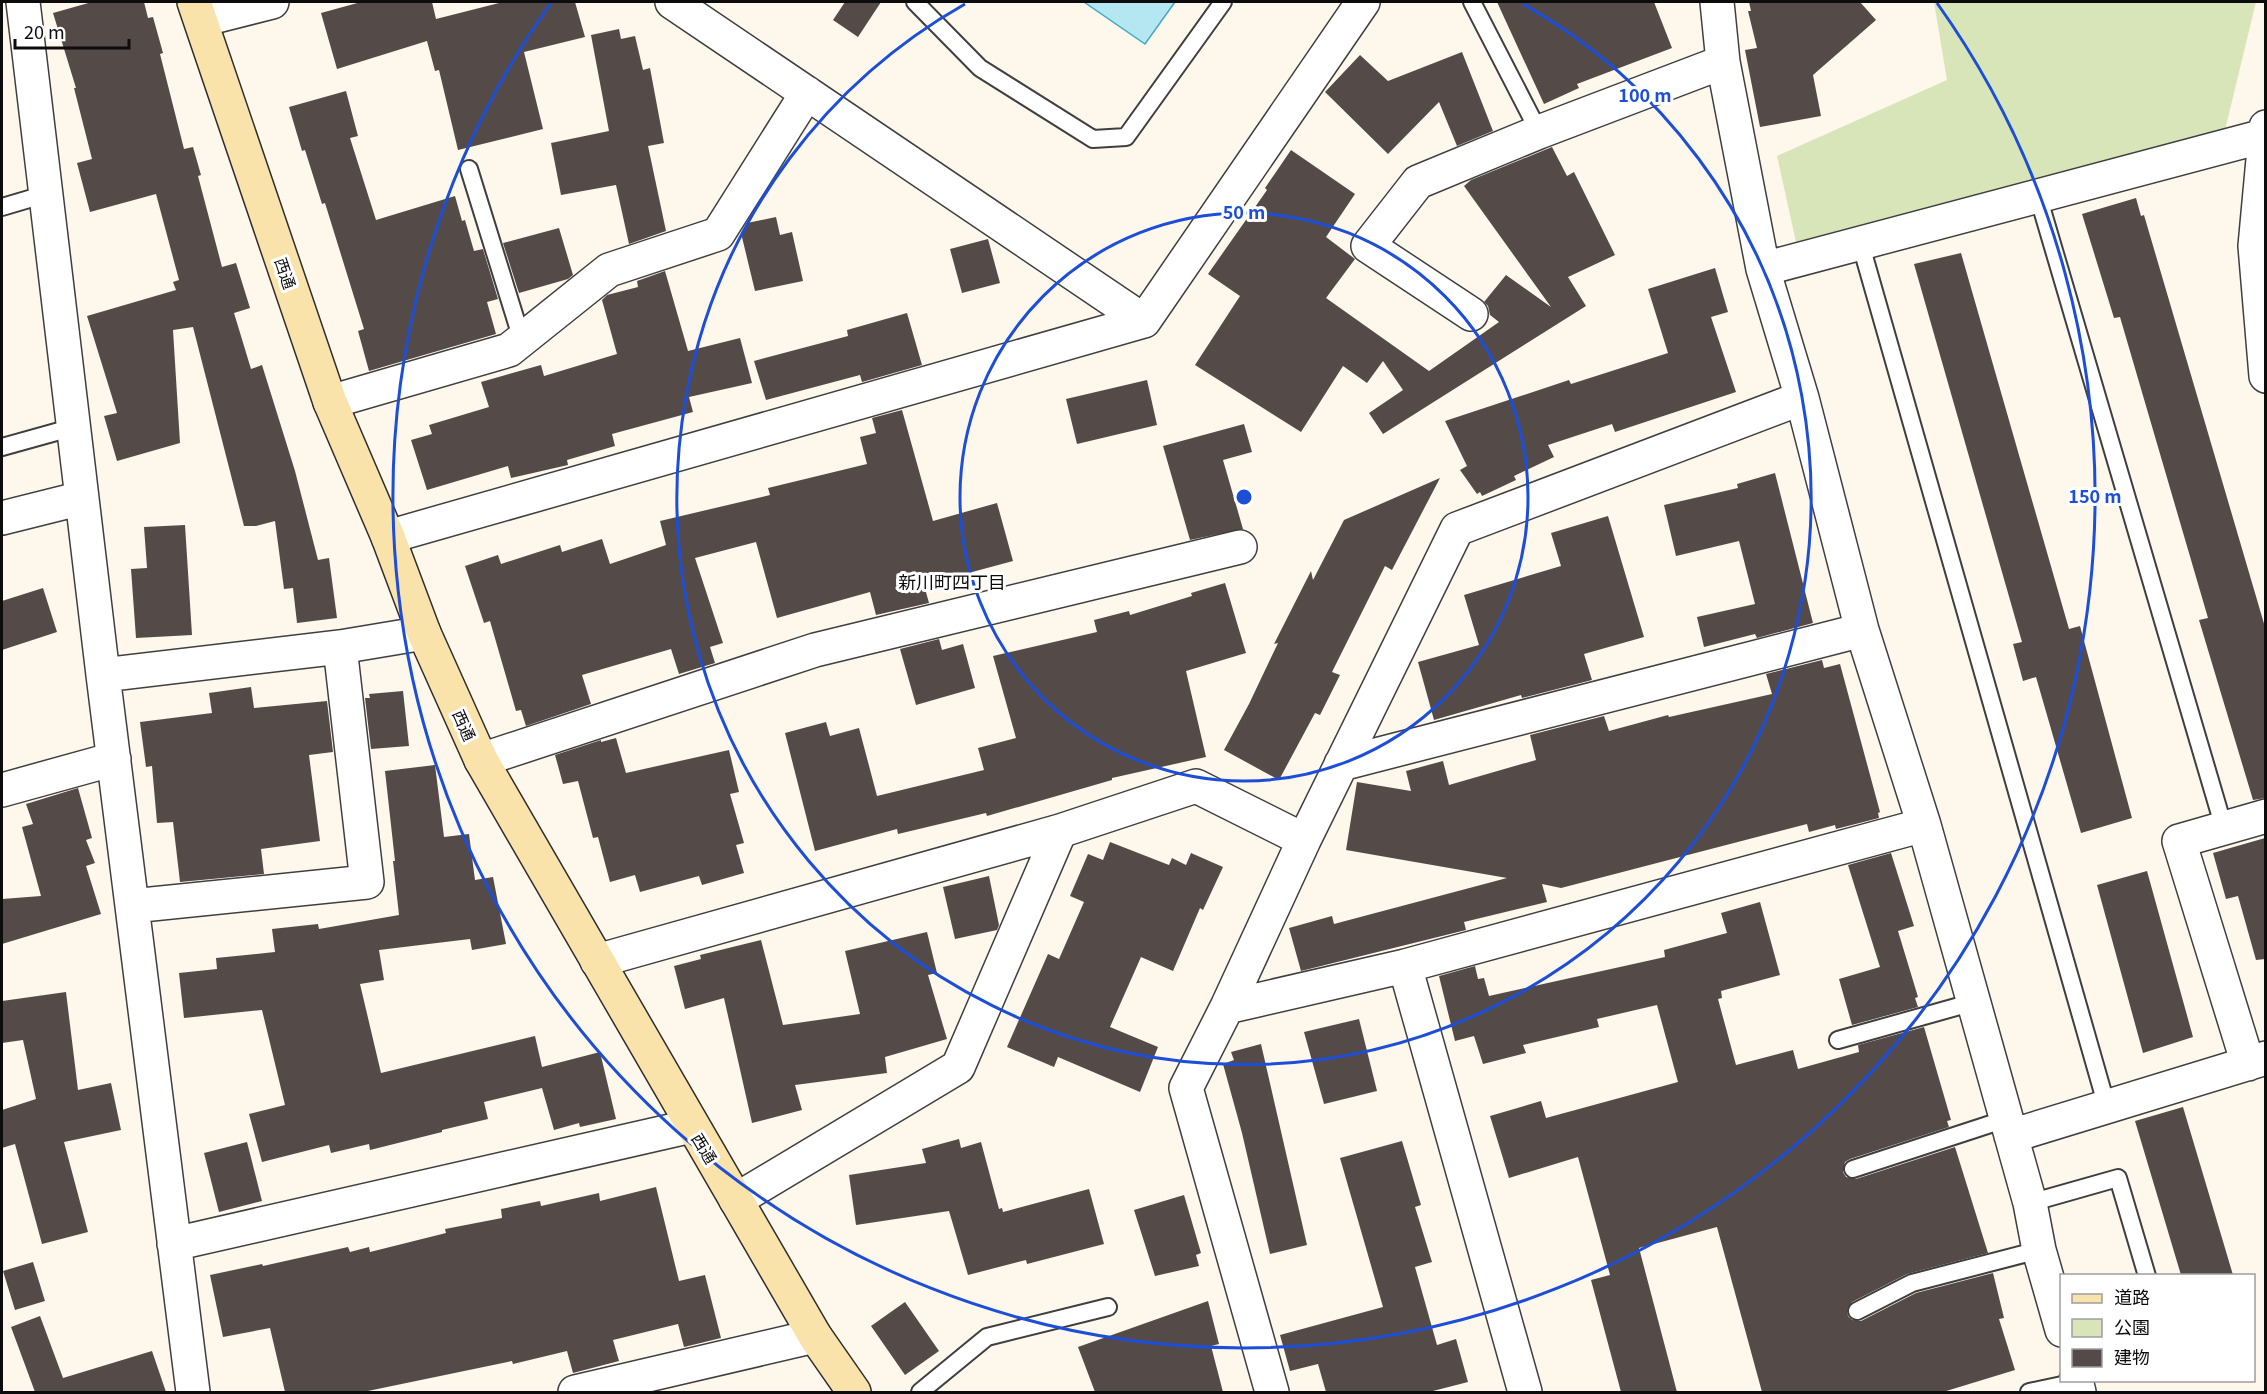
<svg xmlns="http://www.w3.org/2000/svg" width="2267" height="1394" font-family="Georgia,'Noto Sans JP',serif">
	<rect width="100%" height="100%" fill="#fef7ec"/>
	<path fill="#d8e5b8" d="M1934,2H2256L2225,130L1796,242L1777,156L1947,80Z"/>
	<path fill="#b4e7f2" stroke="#40a9c4" stroke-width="1.5" d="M1084,2H1175L1145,44Z"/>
	<path fill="#544b49" d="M92,2H144L148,18L153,17L163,53L160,54L184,149L193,147L201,175L198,176L222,267L236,263L250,308L234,313L251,369L262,365L295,471L318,560L329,558L337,618L297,623L293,588L284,589L275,521L256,526H244L193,327L173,330L180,443L117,461L104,416L117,413L87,316L176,290L173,282L179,280L156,194L90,212L77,163L92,159L74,88H76L53,13Z
		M361,2H432L436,19L503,2H575L585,37L524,52L543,129L458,150L439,70L435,71L427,41L337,69L321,13Z
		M845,2H881L858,37L833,20Z
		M1497,2H1654L1672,48L1577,84L1579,88L1544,104Z
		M1749,2H1860L1876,20L1813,75L1821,116L1760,127L1745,50L1757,48L1748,11H1751Z
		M619,29L621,39L635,36L643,70L650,68L664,143L648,146L666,231L629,244L616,185L561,195L551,143L609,131L591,35Z
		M1462,52L1493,131L1457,146L1439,102L1388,154L1325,92L1360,55L1388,81Z
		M346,91L358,136L350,138L376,220L455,196L462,221L465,220L474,251L483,249L498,299L487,302L496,334L369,371L358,331L364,329L325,203L322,204L305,150L302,151L289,107Z
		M1552,147L1567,176L1574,172L1615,255L1568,277L1586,306L1383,434L1369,413L1403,390L1383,361L1367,383L1343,366L1301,432L1195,365L1240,296L1208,274L1267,190L1265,188L1291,150L1355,194L1326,237L1355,259L1326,298L1429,371L1499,322L1490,315L1488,306L1484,302L1506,275L1551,307L1464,186L1471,180Z
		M2136,198L2141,216L2144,215L2265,627V798L2253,800L2199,620L2208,618L2120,317L2114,318L2082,214Z
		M776,217L780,235L792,232L803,281L755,291L741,233L747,223Z
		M559,228L573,275L568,279L519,293L503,243Z
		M988,239L1000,283L962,293L950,249Z
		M1961,253L2069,629L2080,626L2132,818L2081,833L2036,677L2023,681L2013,644L2022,642L1914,264Z
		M1715,268L1728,312L1711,317L1736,392L1615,432L1612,424L1548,445L1554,457L1514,476L1516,480L1482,496L1480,492L1477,494L1460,470L1467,466L1445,421L1569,380L1571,384L1668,353L1648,289Z
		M665,271L688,351L740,338L752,383L689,397L693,412L612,434L615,446L567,460L568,465L511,478L508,466L427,490L411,440L432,434L429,425L489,407L481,382L541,365L544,376L617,354L602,300L607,295L638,287L637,281Z
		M907,313L922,365L862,382L860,375L766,400L754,361L848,336L847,330Z
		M1147,380L1157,425L1077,444L1066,399Z
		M902,410L933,521L997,503L1013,561L924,585L929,603L876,615L870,592L777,618L756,542L695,558L723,643L710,647L715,663L679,674L671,649L582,675L591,704L526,726L521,710L516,711L490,621L484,623L465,566L498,555L501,564L560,545L562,552L602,539L610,564L666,545L660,521L770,495L768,488L867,464L860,437L876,433L872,418Z
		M1244,424L1252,452L1223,460L1243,529L1190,540L1163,446Z
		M1775,473L1813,623L1757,638L1755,634L1704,647L1697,617L1755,604L1739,541L1676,556L1664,505L1738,488L1737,484Z
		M1440,478L1392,570L1385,566L1332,672L1340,675L1320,715L1315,713L1279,780L1224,750L1249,704L1278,643L1274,644L1311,571L1313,580L1344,520Z
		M1608,516L1644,637L1584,654L1592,680L1522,698L1521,695L1434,720L1418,662L1479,645L1464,595L1561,566L1551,533Z
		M185,525L192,635L136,638L131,569L147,568L144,527Z
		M1225,583L1246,653L1186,671L1206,757L1112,778V780L987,816L986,813L898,834L897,829L815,851L785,733L826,722L830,736L859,728L877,796L984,770L978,748L1016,738L993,656L1097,632L1094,620L1129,611L1130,615L1192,596L1191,593Z
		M43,588L57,632L2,650V601Z
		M939,639L942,650L963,644L975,688L916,705L900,649Z
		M1822,660L1824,668L1840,664L1880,812L1878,813L1879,818L1836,829L1835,825L1809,832L1807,824L1561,888L1542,884L1547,902L1464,922L1466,930L1301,971L1289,928L1332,916L1334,924L1507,878L1346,850L1357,782L1411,791L1406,771L1443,761L1449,785L1536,760L1530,735L1604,716L1609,731L1668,715L1669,717L1772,694L1766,674Z
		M251,687L254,708L327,701L333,752L309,755L320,841L261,849L264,874L180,882L173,822L157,823L152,766L146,767L140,722L212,713L209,693Z
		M403,691L409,746L371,749L365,698H370L369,694Z
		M616,738L626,773L729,750L739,792L730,794L744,843L736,845L744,873L702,885L699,876L640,892L635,875L610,882L598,837L593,838L578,781L563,784L555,755L601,740V742Z
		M435,765L444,837L469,834L475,880L493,877L506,944L472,950L470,939L379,950L384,980L360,984L381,1073L535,1036L542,1067L600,1052L616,1119L580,1127L579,1123L554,1130L542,1088L484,1102L488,1119L442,1130V1132L370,1150L369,1144L331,1153L329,1145L262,1162L249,1114L285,1105L262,1010L184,1018L179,973L217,969L216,958L275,952L272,929L318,924L319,929L399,915L393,861H395L385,771Z
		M78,788L92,838L86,840L95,863L86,866L101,914L2,944V899L41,896L22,827L33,824L26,804Z
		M2265,838V959L2256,960L2238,896L2226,899L2213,853Z
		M1110,842L1169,865L1172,858L1186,865L1191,853L1223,867L1203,910L1200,908L1173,971L1141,957L1110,1027L1158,1047L1140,1092L1058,1057L1054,1067L1007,1047L1048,954L1059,959L1084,902L1070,896L1088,854L1103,860Z
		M1891,853L1914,926L1898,931L1918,997L1915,998L1918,1007L1852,1025L1839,979L1880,967L1848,865Z
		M2147,871L2193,1037L2143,1053L2097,885Z
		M989,876L999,925L997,930L955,939L943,887Z
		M1760,902L1780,975L1721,991L1722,998L1718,999L1736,1065L1793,1050L1798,1069L1859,1052L1858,1045L1924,1027L1951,1120L1947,1121L1949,1127L1850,1159L1845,1162L1843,1172L1846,1177L1856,1179L1955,1147L1988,1253L1907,1274L1852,1302L1847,1310L1848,1316L1852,1320L1861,1321L1916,1293L1993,1273L2004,1318L1999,1319L2015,1370L1943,1392H1762L1717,1227L1639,1248L1677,1392H1621L1591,1280L1610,1275L1578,1157L1509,1178L1490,1116L1541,1101L1546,1118L1678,1082L1657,1005L1597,1019L1599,1027L1523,1045L1526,1053L1483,1064L1474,1036L1455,1041L1439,976L1475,966L1478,979L1484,978L1489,996L1665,957L1664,950L1727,933L1721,913Z
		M927,932L937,973L928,975L947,1039L885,1057L887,1073L795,1085L802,1110L752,1123L724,998L685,1009L674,966L701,959L700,955L761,940L783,1025L860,1014L845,951Z
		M66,992L78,1090L111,1083L121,1130L64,1142L88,1232L42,1244L15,1144L2,1148V1110L36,1099L23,1040L2,1043V1001Z
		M1359,1019L1377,1091L1324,1104L1304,1032Z
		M1261,1044L1307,1245L1270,1254L1242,1133L1223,1064L1234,1060L1231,1052Z
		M2183,1107L2211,1201L2233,1275H2181L2135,1121Z
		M959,1139L961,1148L981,1142L999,1209L1002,1208L1003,1212L1089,1189L1104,1244L1027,1264L1026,1260L968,1275L949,1211L856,1225L849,1175L926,1163L922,1149Z
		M1402,1141L1421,1205L1415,1207L1432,1262L1415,1267L1437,1345L1456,1339L1468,1382L1429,1392H1326L1318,1364L1290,1371L1280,1335L1383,1307L1340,1158Z
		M247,1142L262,1201L219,1212L204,1153Z
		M656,1187L679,1281L705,1275L721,1338L684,1347L678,1324L613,1340L619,1361L573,1373L567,1351L513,1364L512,1361L363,1392H285L270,1328L223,1337L210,1275L262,1264L263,1266L348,1247L350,1252L369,1247L370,1252L446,1233L445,1229L502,1218L501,1209L540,1201L541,1206L599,1193L600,1201Z
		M1184,1195L1201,1253L1196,1255L1199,1266L1155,1276L1134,1210Z
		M33,1262L45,1301L15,1310L3,1271Z
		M1208,1301L1219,1344L1211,1346L1223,1392H1095L1078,1347Z
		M905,1302L939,1351L905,1375L871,1326Z
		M40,1316L63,1378L152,1351L166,1392H35L11,1327Z"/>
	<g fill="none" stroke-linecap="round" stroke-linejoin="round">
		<g stroke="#3f3f3f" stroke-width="20">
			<path id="lane" d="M915,2L980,68L1093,139L1126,137L1223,2
				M1472,2L1539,132
				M469,169L522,340
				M2038,196L2224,828
				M2,207L46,194
				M1860,242L2107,1107
				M2,447L74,427
				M1838,1040L1974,1002
				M1853,1169L2006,1119
				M2030,1203L2118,1178L2147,1276
				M1857,1311L1912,1283L2039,1250
				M920,1392L987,1337L1108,1307
				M2029,1392L2081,1381"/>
		</g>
		<g stroke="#3f3f3f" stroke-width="36">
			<path id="street" d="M23,2L103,675L193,1392
				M672,2L1144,321L1363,2
				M1717,2L1723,62L1763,269L1802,398
				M201,20L272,2
				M2266,127L2255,246L2266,376
				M1763,269L2264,136
				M1471,314L1368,246L1418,182L1539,132L1723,62
				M330,402L509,350L609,270L718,234L807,93
				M2,518L82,498
				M388,537L1144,321
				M103,675L340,647L424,633
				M481,760L815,650L1240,547
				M1341,764L1862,630
				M2,790L114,759
				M132,906L367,882L340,647
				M597,961L1060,831L1196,786L1304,840
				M1405,966L1525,1392
				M1227,1007L1405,966L1924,825
				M2248,1064L2179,841L2266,816
				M2011,1136L2266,1058
				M736,1200L958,1067L1060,831
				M174,1244L692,1126
				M2076,1380L2079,1392
				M575,1392L815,1336
				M1272,1392L1186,1088L1227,1007L1304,840L1457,529L1802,398L1862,630L1924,825L2030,1203L2039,1250L2062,1330"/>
		</g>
		<g stroke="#2e2e2e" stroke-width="36">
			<path id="secondary" d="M194,2L330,402L388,537L424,633L481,760L815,1336L854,1392"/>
		</g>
		<use href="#lane" stroke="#fff" stroke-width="16"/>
		<use href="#street" stroke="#fff" stroke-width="33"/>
		<use href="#secondary" stroke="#fae2ab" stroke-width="33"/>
	</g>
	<g fill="none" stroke="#1d4ed8" stroke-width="3">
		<circle cx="1244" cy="497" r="284"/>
		<path d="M1523 4A567 567 0 1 1 965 4"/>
		<path d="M1937 3A851 851 0 1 1 551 3"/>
	</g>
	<g text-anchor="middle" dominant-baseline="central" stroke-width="6" stroke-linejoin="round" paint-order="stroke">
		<g font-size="16" fill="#0c0c0c" stroke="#fff">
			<text transform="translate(286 273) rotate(71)">西通</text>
			<text transform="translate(465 725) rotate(66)">西通</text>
			<text transform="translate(705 1148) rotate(59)">西通</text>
		</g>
		<g font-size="18" fill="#0c0c0c" stroke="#fff">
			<text x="952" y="581">新川町四丁目</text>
		</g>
	</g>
	<circle cx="1244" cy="497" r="9" fill="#1d4ed8" stroke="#fff" stroke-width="3"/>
	<g font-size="18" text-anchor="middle" font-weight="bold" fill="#1d4ed8" stroke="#fff" stroke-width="6" stroke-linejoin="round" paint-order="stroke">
		<text x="1645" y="102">100 m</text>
		<text x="1244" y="219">50 m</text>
		<text x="2095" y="503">150 m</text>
	</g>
	<rect width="2267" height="1394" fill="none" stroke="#0c0c0c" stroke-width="6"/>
	<rect x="2060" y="1274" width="195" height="108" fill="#ffffff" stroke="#9e9e9e" stroke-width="1.5"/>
	<rect x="2072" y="1294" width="30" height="9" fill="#fae2ab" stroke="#9e9e9e" stroke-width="1.5"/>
	<text x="2114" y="1304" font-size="18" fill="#0c0c0c">道路</text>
	<rect x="2072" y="1319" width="30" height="18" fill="#d8e5b8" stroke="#9e9e9e" stroke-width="1.5"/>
	<text x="2114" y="1334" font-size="18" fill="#0c0c0c">公園</text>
	<rect x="2072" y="1349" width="30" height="18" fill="#544b49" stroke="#9e9e9e" stroke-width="1.5"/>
	<text x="2114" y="1364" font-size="18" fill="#0c0c0c">建物</text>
	<path d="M15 39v9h114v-9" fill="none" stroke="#0c0c0c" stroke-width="3"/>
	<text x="24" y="39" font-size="18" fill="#0c0c0c" stroke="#ffffff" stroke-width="4.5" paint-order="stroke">20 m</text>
</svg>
